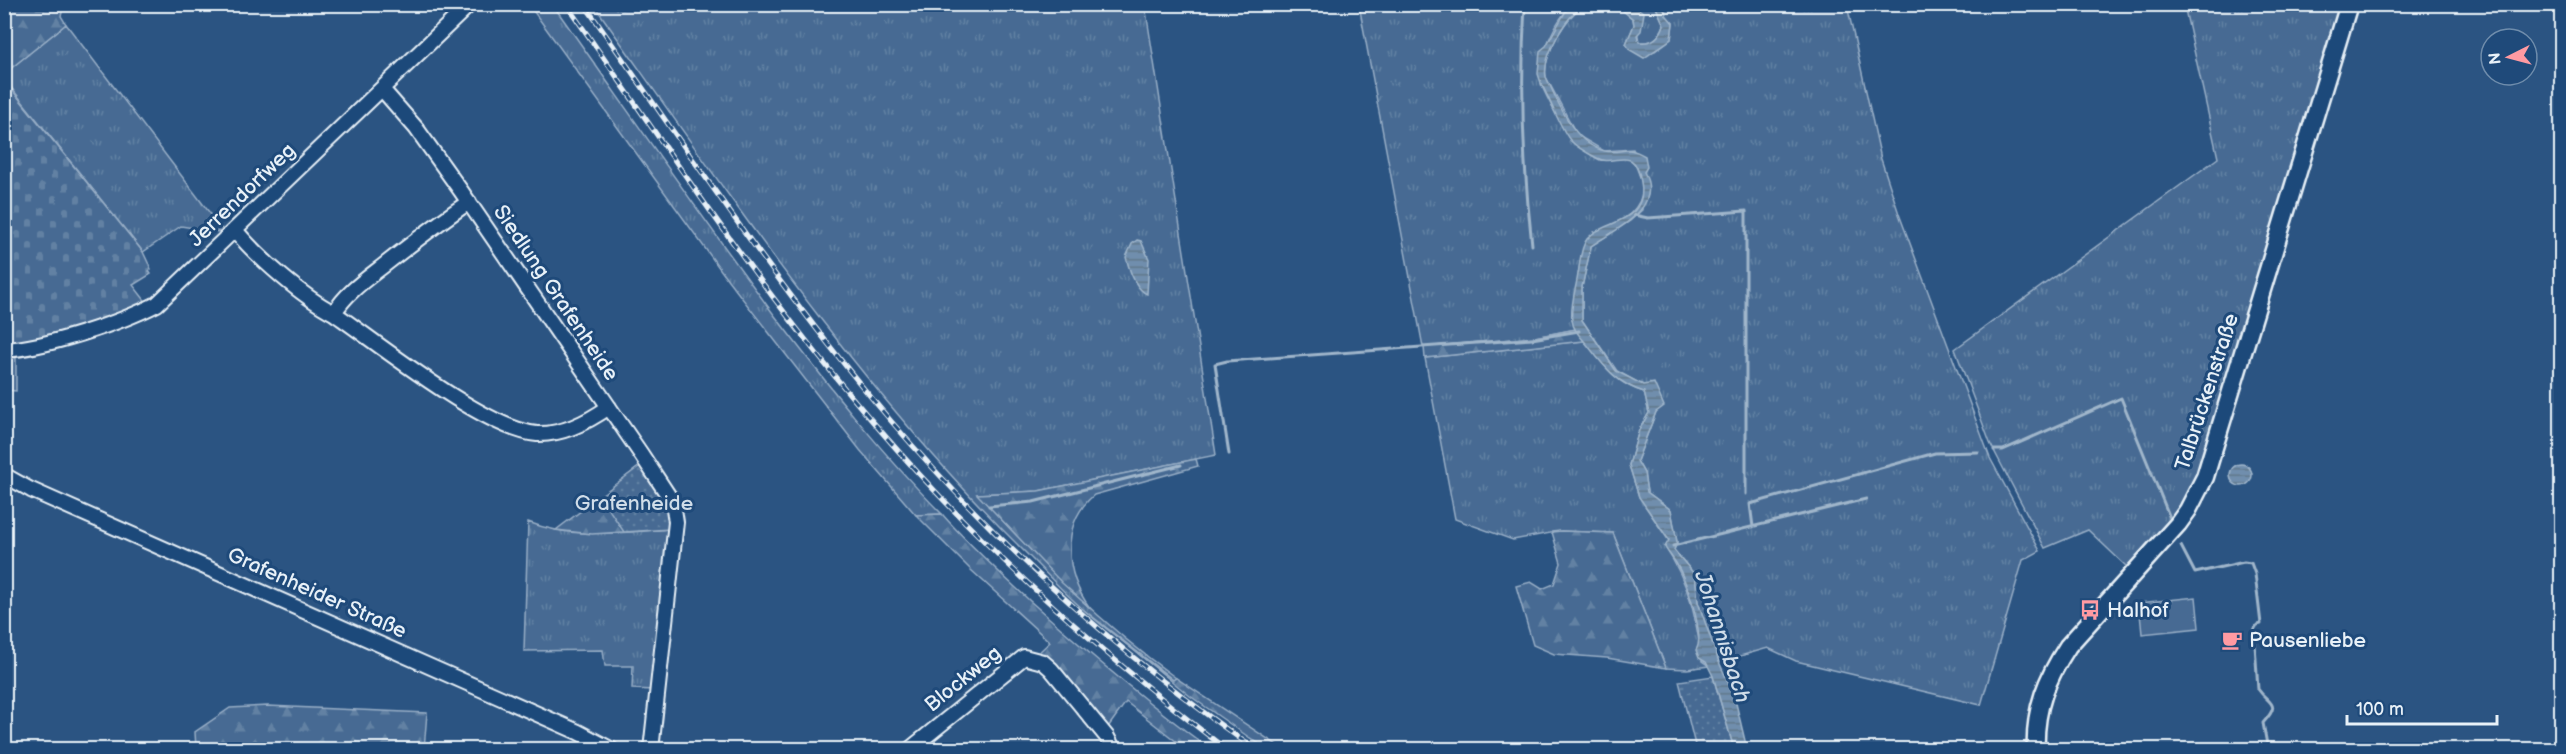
<svg xmlns="http://www.w3.org/2000/svg" width="2566" height="754" font-family="'Balsamiq Sans',sans-serif">
	<defs>
		<pattern id="grass-tufts" width="24" height="20" patternUnits="userSpaceOnUse" patternTransform="scale(1.5)"><rect width="24" height="20" fill="#476b93"/><path d="M3 7l-1-3M5 7V3M7 7l1-3M15 17l-1-3M17 17v-4M19 17l1-3" fill="none" stroke="#6281a3"/></pattern>
		<pattern id="forest-firs" width="22" height="20" patternUnits="userSpaceOnUse" patternTransform="scale(1.5)"><rect width="22" height="20" fill="#476b93"/><path d="M5 1l3.5 6h-7zM16 11l3.5 6h-7z" fill="#6281a3"/></pattern>
		<pattern id="cemetery-stones" width="16" height="16" patternUnits="userSpaceOnUse" patternTransform="scale(1.5)"><rect width="16" height="16" fill="#476b93"/><path d="M2 7V4a2 2 0 0 1 4 0v3zM10 15v-3a2 2 0 0 1 4 0v3z" fill="#6281a3"/></pattern>
		<pattern id="park-dots" width="8" height="8" patternUnits="userSpaceOnUse" patternTransform="scale(1.5)"><rect width="8" height="8" fill="#476b93"/><path d="M2 2h.1M6 6h.1" fill="none" stroke="#6281a3" stroke-width="1.8" stroke-linecap="round"/></pattern>
		<pattern id="water-rules" width="6" height="5" patternUnits="userSpaceOnUse" patternTransform="scale(1.5)"><rect width="6" height="5" fill="#708ead"/><path d="M0 2.5h6" fill="none" stroke="#61768a"/></pattern>
	</defs>
	<rect width="100%" height="100%" fill="#2b5482"/>
	<filter id="ink" filterUnits="userSpaceOnUse"><feTurbulence type="fractalNoise" baseFrequency=".0167" numOctaves="2"/><feDisplacementMap in="SourceGraphic" scale="12" xChannelSelector="R" yChannelSelector="G"/><feConvolveMatrix kernelMatrix="1 2 1 2 8 2 1 2 1" color-interpolation-filters="sRGB"/></filter>
	<g filter="url(#ink)">
		<path fill="url(#grass-tufts)" stroke="#98aec6" stroke-width="1.5" d="M529,5H553C627,109 699,214 775,316C827,384 881,453 942,514L916,515L860,450L728,280Z
			M594,5H1145L1216,455L1038,491L978,494C1039,561 1102,625 1176,678L1173,680C1144,657 1112,635 1084,610C1064,593 1045,572 1026,553C859,390 728,194 594,5Z
			M1359,5H1573C1555,18 1537,61 1541,83C1542,89 1566,133 1570,140C1573,143 1596,159 1600,160C1610,162 1624,153 1632,161C1636,164 1638,172 1640,177C1651,207 1619,226 1594,232L1580,263L1572,320L1576,329L1535,337L1423,347Z
			M1585,5H1616L1633,19L1634,25L1626,44L1655,51L1671,39L1673,23L1666,15L1663,5H1847L1881,159L1899,214L1990,458L2040,551L2023,560L1981,705L1796,661L1768,648L1719,662L1698,602L1695,575L1674,550L1677,542L1671,510L1647,492L1644,473L1637,461L1656,412L1643,385L1617,371L1582,320V287L1591,246L1630,221L1642,210L1643,172L1633,149L1604,151L1577,135L1546,77C1542,56 1567,14 1585,5Z
			M1633,5H1655L1664,25C1659,38 1653,43 1639,42Z
			M2184,5H2340L2198,479L2187,500L2127,567L2088,530L2045,548L1990,443L1955,349L2218,158Z
			M66,24L225,233L181,226L143,252L5,80V73Z
			M1584,341C1605,364 1612,382 1644,392L1649,413L1639,430L1629,465L1639,497L1669,541L1665,547C1690,584 1696,618 1702,661L1709,666L1687,669L1666,668L1613,533L1561,531L1513,540L1455,519L1425,358Z
			M4,356H16V391L5,390Z
			M528,522C573,540 622,532 670,529L653,690L632,689L633,666H605L603,650L524,651Z"/>
		<path fill="url(#forest-firs)" stroke="#98aec6" stroke-width="1.5" d="M5,4L64,5L61,16L66,24L5,73Z
			M1576,329L1584,341L1425,358L1424,347L1535,337Z
			M1196,459L1198,466L1094,495C1060,524 1065,574 1090,608L1062,583L977,494L1038,491Z
			M640,466L661,497L670,529L592,534L556,530Z
			M942,514C969,545 1000,573 1030,601C1088,653 1147,703 1210,749H1186L1126,702L1106,730L1037,654L1050,642L971,570L916,515Z
			M1561,531L1613,533L1666,668L1607,658L1554,654L1533,645L1516,586L1531,582L1542,589L1554,584L1561,563L1552,532Z
			M1084,610L1173,680L1176,678L1283,749H1267L1250,738L1190,696Z
			M268,706L427,713L424,749H196L195,732L230,708Z"/>
		<path fill="url(#cemetery-stones)" stroke="#98aec6" stroke-width="1.5" d="M4,80L143,252L151,269L149,271L151,274L133,285L147,303L83,328L13,345L5,344Z"/>
		<path fill="url(#park-dots)" stroke="#98aec6" stroke-width="1.5" d="M640,466L667,508L670,529L624,532L600,496Z
			M1713,676L1734,749H1696L1679,681Z"/>
		<path fill="#476b93" stroke="#98aec6" stroke-width="1.5" d="M2196,597L2199,628L2142,634L2139,603Z"/>
		<path fill="url(#water-rules)" stroke="#a0b6cb" stroke-width="1.5" d="M1573,4L1585,5C1567,14 1542,56 1546,77C1558,102 1574,145 1605,151C1624,154 1625,144 1645,156L1647,167L1644,172C1664,209 1616,229 1591,246L1582,287V320L1616,371L1643,385L1654,383L1664,406L1656,412L1637,461L1644,473L1647,492L1671,510L1677,542L1674,550L1695,575L1698,602L1719,662L1734,695L1747,749H1734L1713,676L1706,662L1699,658L1696,650C1706,635 1685,578 1676,563C1673,558 1668,553 1665,547L1669,540L1639,497L1629,465L1639,430L1649,413L1644,392C1618,384 1605,368 1589,347C1583,339 1573,331 1572,320C1570,306 1576,288 1578,274C1580,264 1580,248 1587,239C1602,220 1649,224 1641,182C1635,142 1614,168 1597,158C1589,154 1576,147 1570,140C1560,128 1550,99 1541,83L1538,74L1540,51L1546,46L1567,9Z
			M1616,5H1633L1644,13L1641,31L1637,35L1639,42C1653,44 1660,37 1664,25L1655,5H1663L1666,15L1673,23L1671,39L1644,58L1630,50L1626,44L1634,25L1633,19Z
			M1137,240L1141,241L1149,259L1147,294C1135,289 1129,269 1126,257L1132,244Z
			M2230 475a11 11 0 1 1 22 0a11 11 0 1 1-22 0Z"/>
		<g fill="none" stroke-linecap="round" stroke-linejoin="round">
			<path stroke="#a0b6cb" stroke-width="3" d="M1525,4C1520,85 1523,165 1532,245
				M1634,215L1648,218L1746,211V494
				M1994,450H2003L2121,398L2170,518
				M1229,454L1215,364L1227,361L1532,339L1579,331
				M989,506L1033,502L1181,465
				M1753,527L1750,504L1935,453L1978,452
				M1673,546L1866,499
				M2181,546L2195,573L2244,562L2251,563L2255,574L2261,624L2257,625L2254,630L2258,689C2269,705 2282,702 2263,723L2268,750"/>
			<g stroke="#e8f1f8" stroke-width="18">
				<path id="minor" d="M382,89L416,128L461,191L641,454L668,495L674,509L676,522L651,750
					M469,202C439,222 411,244 383,266C365,280 346,293 334,313C379,344 486,430 537,434C562,435 589,421 609,407
					M236,231C258,258 303,297 334,313
					M4,350C45,348 120,323 157,304L470,4
					M4,475L31,490L578,732L612,750
					M909,750L1024,657L1043,662L1051,669L1107,737L1114,750"/>
			</g>
			<g stroke="#e8f1f8" stroke-width="21">
				<path id="major" d="M2036,750C2034,709 2047,678 2068,646L2178,524L2188,510L2205,477L2349,4"/>
			</g>
			<use href="#minor" stroke="#1f4a7a" stroke-width="14"/>
			<use href="#major" stroke="#1f4a7a" stroke-width="16"/>
			<g stroke="#e8f1f8" stroke-width="5">
				<path id="rail" d="M566,4C667,148 764,297 880,430C983,550 1101,653 1227,750
					M584,4C684,145 779,290 891,421C998,545 1121,656 1256,750"/>
			</g>
			<use href="#rail" stroke="#1f4a7a" stroke-width="3" stroke-dasharray="9" stroke-linecap="butt"/>
		</g>
	</g>
	<defs>
		<g id="bus-bare" transform="scale(1.62)"><path d="M-5-6H5V4H4V6H2V4H-2V6H-4V4H-5ZM-3.5-4V0h7V-4ZM-3.5 1.2v1.5H-2V1.2ZM2 1.2v1.5H3.5V1.2Z" fill="#ff9aa2" stroke="#1f4a7a" stroke-width="2.5" paint-order="stroke"/></g>
		<g id="cafe-bare" transform="scale(1.62)"><path d="M-5.5-4.5H6V0H3Q3 3.5 0 3.5H-2.5Q-5.5 3.5-5.5 0ZM3-3.2v2h1.7v-2ZM-6 4.5H4V6H-6Z" fill="#ff9aa2" stroke="#1f4a7a" stroke-width="2.5" paint-order="stroke"/></g>
	</defs>
	<g fill-rule="evenodd">
		<use href="#bus-bare" x="2090" y="610"/>
		<use href="#cafe-bare" x="2232" y="640"/>
	</g>
	<g text-anchor="middle" dominant-baseline="central" stroke-width="6" stroke-linejoin="round" paint-order="stroke">
		<g font-size="21" fill="#e8f1f8" stroke="#1f4a7a">
			<text transform="translate(242 195) rotate(-44)">Jerrendorfweg</text>
			<text transform="translate(556 293) rotate(56)">Siedlung Grafenheide</text>
			<text transform="translate(2207 392) rotate(-72)">Talbrückenstraße</text>
			<text transform="translate(317 593) rotate(24)">Grafenheider Straße</text>
			<text transform="translate(963 679) rotate(-39)">Blockweg</text>
		</g>
		<g font-size="21" fill="#d0dde9" stroke="#1f4a7a">
			<text x="634" y="503">Grafenheide</text>
		</g>
		<g font-size="21" fill="#e8f1f8" stroke="#1f4a7a" text-anchor="start">
			<text x="2107" y="610">Halhof</text>
			<text x="2249" y="640">Pausenliebe</text>
		</g>
		<g font-size="22" font-style="italic" fill="#d0dde9" stroke="#1f4a7a">
			<text transform="translate(1722 637) rotate(72)">Johannisbach</text>
		</g>
	</g>
	<rect width="2566" height="754" fill="none" stroke="#1f4a7a" stroke-width="24"/>
	<rect x="12" y="12" width="2542" height="730" fill="none" stroke="#e8f1f8" stroke-width="2" filter="url(#ink)"/>
	<g transform="translate(2509 57) rotate(264)"><circle r="28" fill="#1f4a7a" stroke="#6f8dac" stroke-width="1.5"/>
	<path d="M0-4.5L10 22L0 15L-10 22Z" fill="#ff9aa2"/>
	<text y="-9" font-size="16" font-weight="bold" text-anchor="middle" fill="#e8f1f8">N</text>
	</g>
	<path d="M2347 715v9h150v-9" fill="none" stroke="#e8f1f8" stroke-width="3"/>
	<text x="2356" y="715" font-size="18" fill="#e8f1f8" stroke="#1f4a7a" stroke-width="4.5" paint-order="stroke">100 m</text>
</svg>
